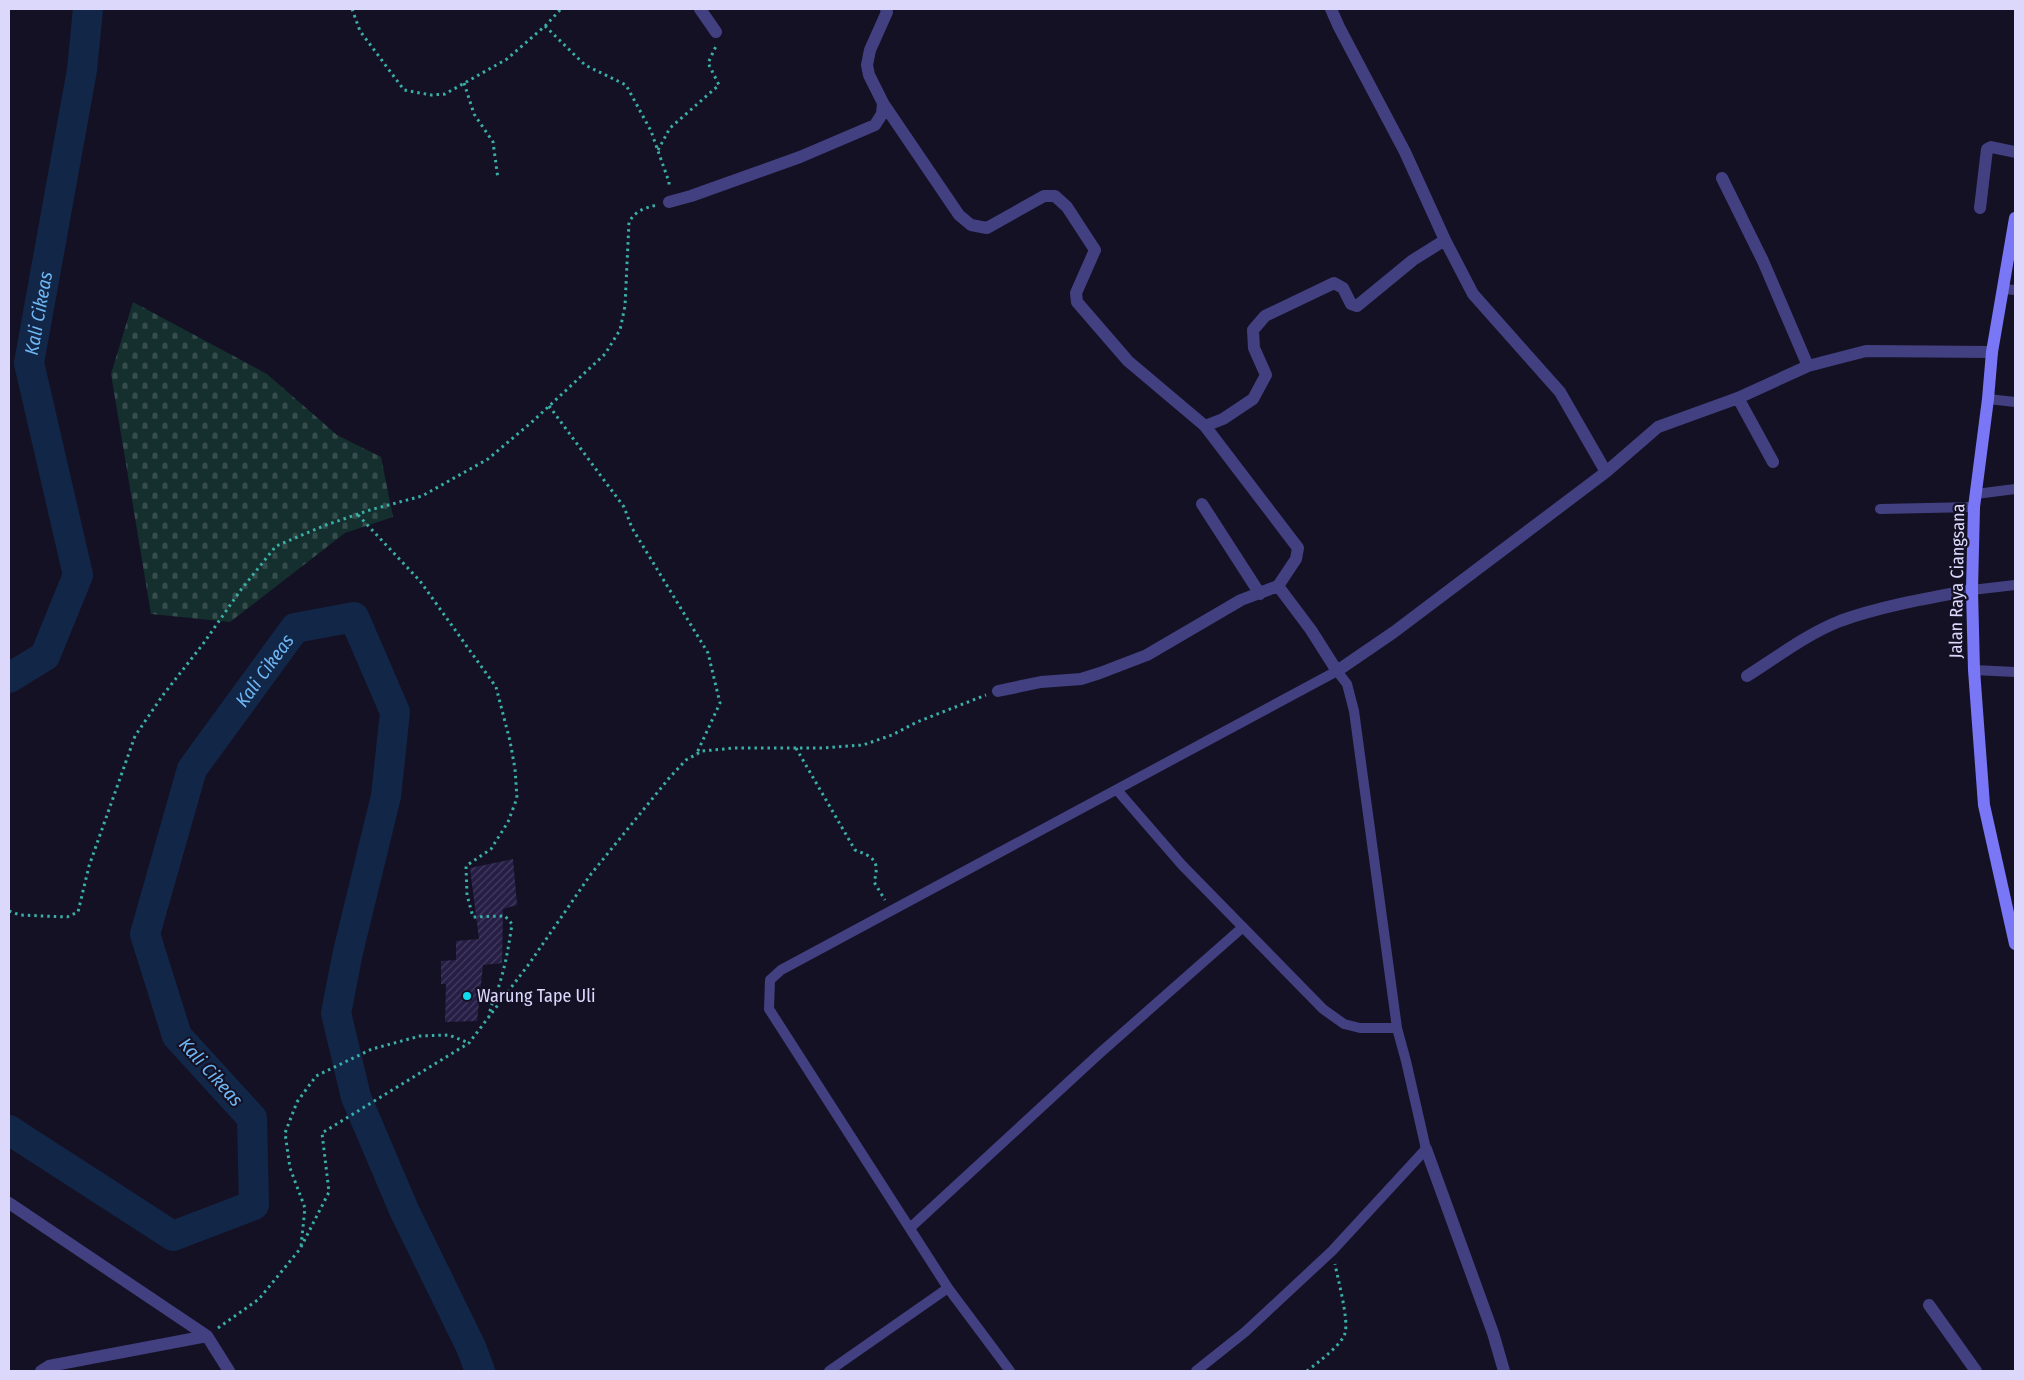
<svg xmlns="http://www.w3.org/2000/svg" width="2024" height="1380" font-family="'Fira Sans Condensed',sans-serif">
	<defs>
		<pattern id="cemetery-stones" width="16" height="16" patternUnits="userSpaceOnUse" patternTransform="scale(1.25)"><rect width="16" height="16" fill="#142f2e"/><path d="M2 7V4a2 2 0 0 1 4 0v3zM10 15v-3a2 2 0 0 1 4 0v3z" fill="#364c4d"/></pattern>
		<pattern id="building-hatch" width="6" height="6" patternUnits="userSpaceOnUse" patternTransform="scale(1.25)"><rect width="6" height="6" fill="#261e45"/><path d="M-1 1l2-2M0 6l6-6M5 7l2-2" fill="none" stroke="#453e61"/></pattern>
	</defs>
	<rect width="100%" height="100%" fill="#141125"/>
	<path fill="url(#cemetery-stones)" d="M133,302L267,374L337,435L381,457L393,517L345,533L230,622L151,614L111,374Z"/>
	<g fill="none" stroke-linecap="round" stroke-linejoin="round">
		<g stroke="#122748" stroke-width="30">
			<path id="s1" d="M9,678L45,656L78,575L29,363L82,70L88,9"/>
			<path id="s2" d="M9,1130L173,1236L254,1205L252,1118L177,1036L145,934L192,769L295,628L354,617L395,712L386,796L348,952L336,1013L356,1097L404,1210L471,1347L480,1371"/>
		</g>
	</g>
	<path fill="url(#building-hatch)" d="M513,859L517,905L503,909L502,963L483,965L477,1021L445,1022L446,984H441V961L456,960V941L479,939L470,868Z"/>
	<g fill="none" stroke-linecap="round" stroke-linejoin="round">
		<path stroke="#39afa7" stroke-width="3" stroke-dasharray="2.5 4" stroke-linecap="butt" d="M352,9L360,31L404,90L431,95L445,94L507,59L545,26L585,65L626,85L651,131L669,182V188
			M545,26L561,9
			M464,83L474,114L493,142L498,179
			M658,150L670,128L719,85L708,63L716,46
			M549,406L624,507L632,528L708,653L720,703L696,755
			M358,515L420,581L496,687L510,741L515,769L517,798L508,822L491,849L466,866L467,895L473,917L505,916L512,924C509,944 506,963 500,982C497,994 491,1003 489,1016
			M796,748L855,850C874,857 880,861 874,882L885,900
			M9,911L20,915L67,917L78,912L89,866L135,736L163,695L203,644L240,591L276,546L326,525L370,510L422,496L488,459L533,421L605,354L620,330L625,306L629,222C636,210 645,208 657,205
			M301,1246L305,1208L290,1168L285,1133L297,1102L316,1076L372,1049L420,1036L449,1035L469,1043
			M218,1328L259,1299L300,1249L329,1192L322,1133L469,1043L529,964L591,874L670,777L686,760L702,751L735,748H821L863,745L892,735L917,722L986,695
			M1307,1371C1317,1363 1342,1345 1345,1333C1349,1320 1338,1280 1335,1264"/>
		<path stroke="#424080" stroke-width="10" d="M2003,289L2015,290
			M1988,399L2015,402
			M1976,494L2015,489
			M1880,509L1974,507
			M1972,590L2015,585
			M1974,670L2015,672
			M1117,790L1182,865L1323,1009L1344,1024L1360,1028H1397
			M910,1228L1100,1053L1243,927
			M829,1371L948,1288
			M1010,1371L948,1288L769,1009L770,980L781,970L1337,671L1347,684L1354,711L1397,1028L1406,1061L1426,1149L1332,1251L1245,1332L1196,1371"/>
		<path stroke="#424080" stroke-width="12" d="M700,9L716,32
			M1331,9L1339,27L1405,152L1445,240L1473,294L1560,392L1606,472
			M883,103L959,215L971,225L987,228L1044,196H1055L1067,207L1095,250L1076,293L1077,302L1128,361L1205,426L1298,548L1296,559L1278,586L1311,630L1337,671L1394,632L1606,472L1658,427L1738,398L1808,366L1866,351L1992,352
			M1722,178L1763,261L1808,366
			M669,202L691,196L800,157L875,125L882,114L883,103L869,75L867,65L870,50L887,12L886,9
			M1980,208L1987,149L1991,147L2015,152
			M1738,398L1773,462
			M1205,426L1223,419L1253,399L1266,375L1254,348L1253,330L1265,316L1334,283L1343,288L1351,304L1357,306L1413,260L1445,240
			M1202,504L1260,594
			M1747,676C1777,657 1807,634 1840,621C1881,606 1929,598 1972,590
			M998,691L1041,682L1081,679L1100,673L1147,655L1241,600L1278,586
			M1426,1149L1493,1333L1504,1371
			M9,1203L207,1336L229,1371
			M1929,1305L1976,1371
			M41,1371L49,1366L207,1336"/>
		<path stroke="#7977f5" stroke-width="12" d="M2015,218L1992,352L1988,399L1974,507L1972,590L1974,670L1984,805L2015,944"/>
	</g>
	<circle fill="#13d9ed" stroke="#141125" stroke-width="2" cx="467" cy="996" r="5"/>
	<g text-anchor="middle" dominant-baseline="central" stroke-width="4.5" stroke-linejoin="round" paint-order="stroke">
		<g font-size="18" fill="#dcd8fc" stroke="#141125">
			<text transform="translate(1957 581) rotate(-89)">Jalan Raya Ciangsana</text>
		</g>
		<g font-size="18" fill="#dcd8fc" stroke="#141125" text-anchor="start">
			<text x="477" y="996">Warung Tape Uli</text>
		</g>
		<g font-size="19" font-style="italic" fill="#6eb7f4" stroke="#141125">
			<text stroke="none"><textPath href="#s1" startOffset="398">Kali Cikeas</textPath></text>
			<text stroke="none"><textPath href="#s2" startOffset="881">Kali Cikeas</textPath></text>
			<text transform="translate(211 1072) rotate(48)">Kali Cikeas</text>
		</g>
	</g>
	<rect width="2024" height="1380" fill="none" stroke="#dcd8fc" stroke-width="20"/>
</svg>
